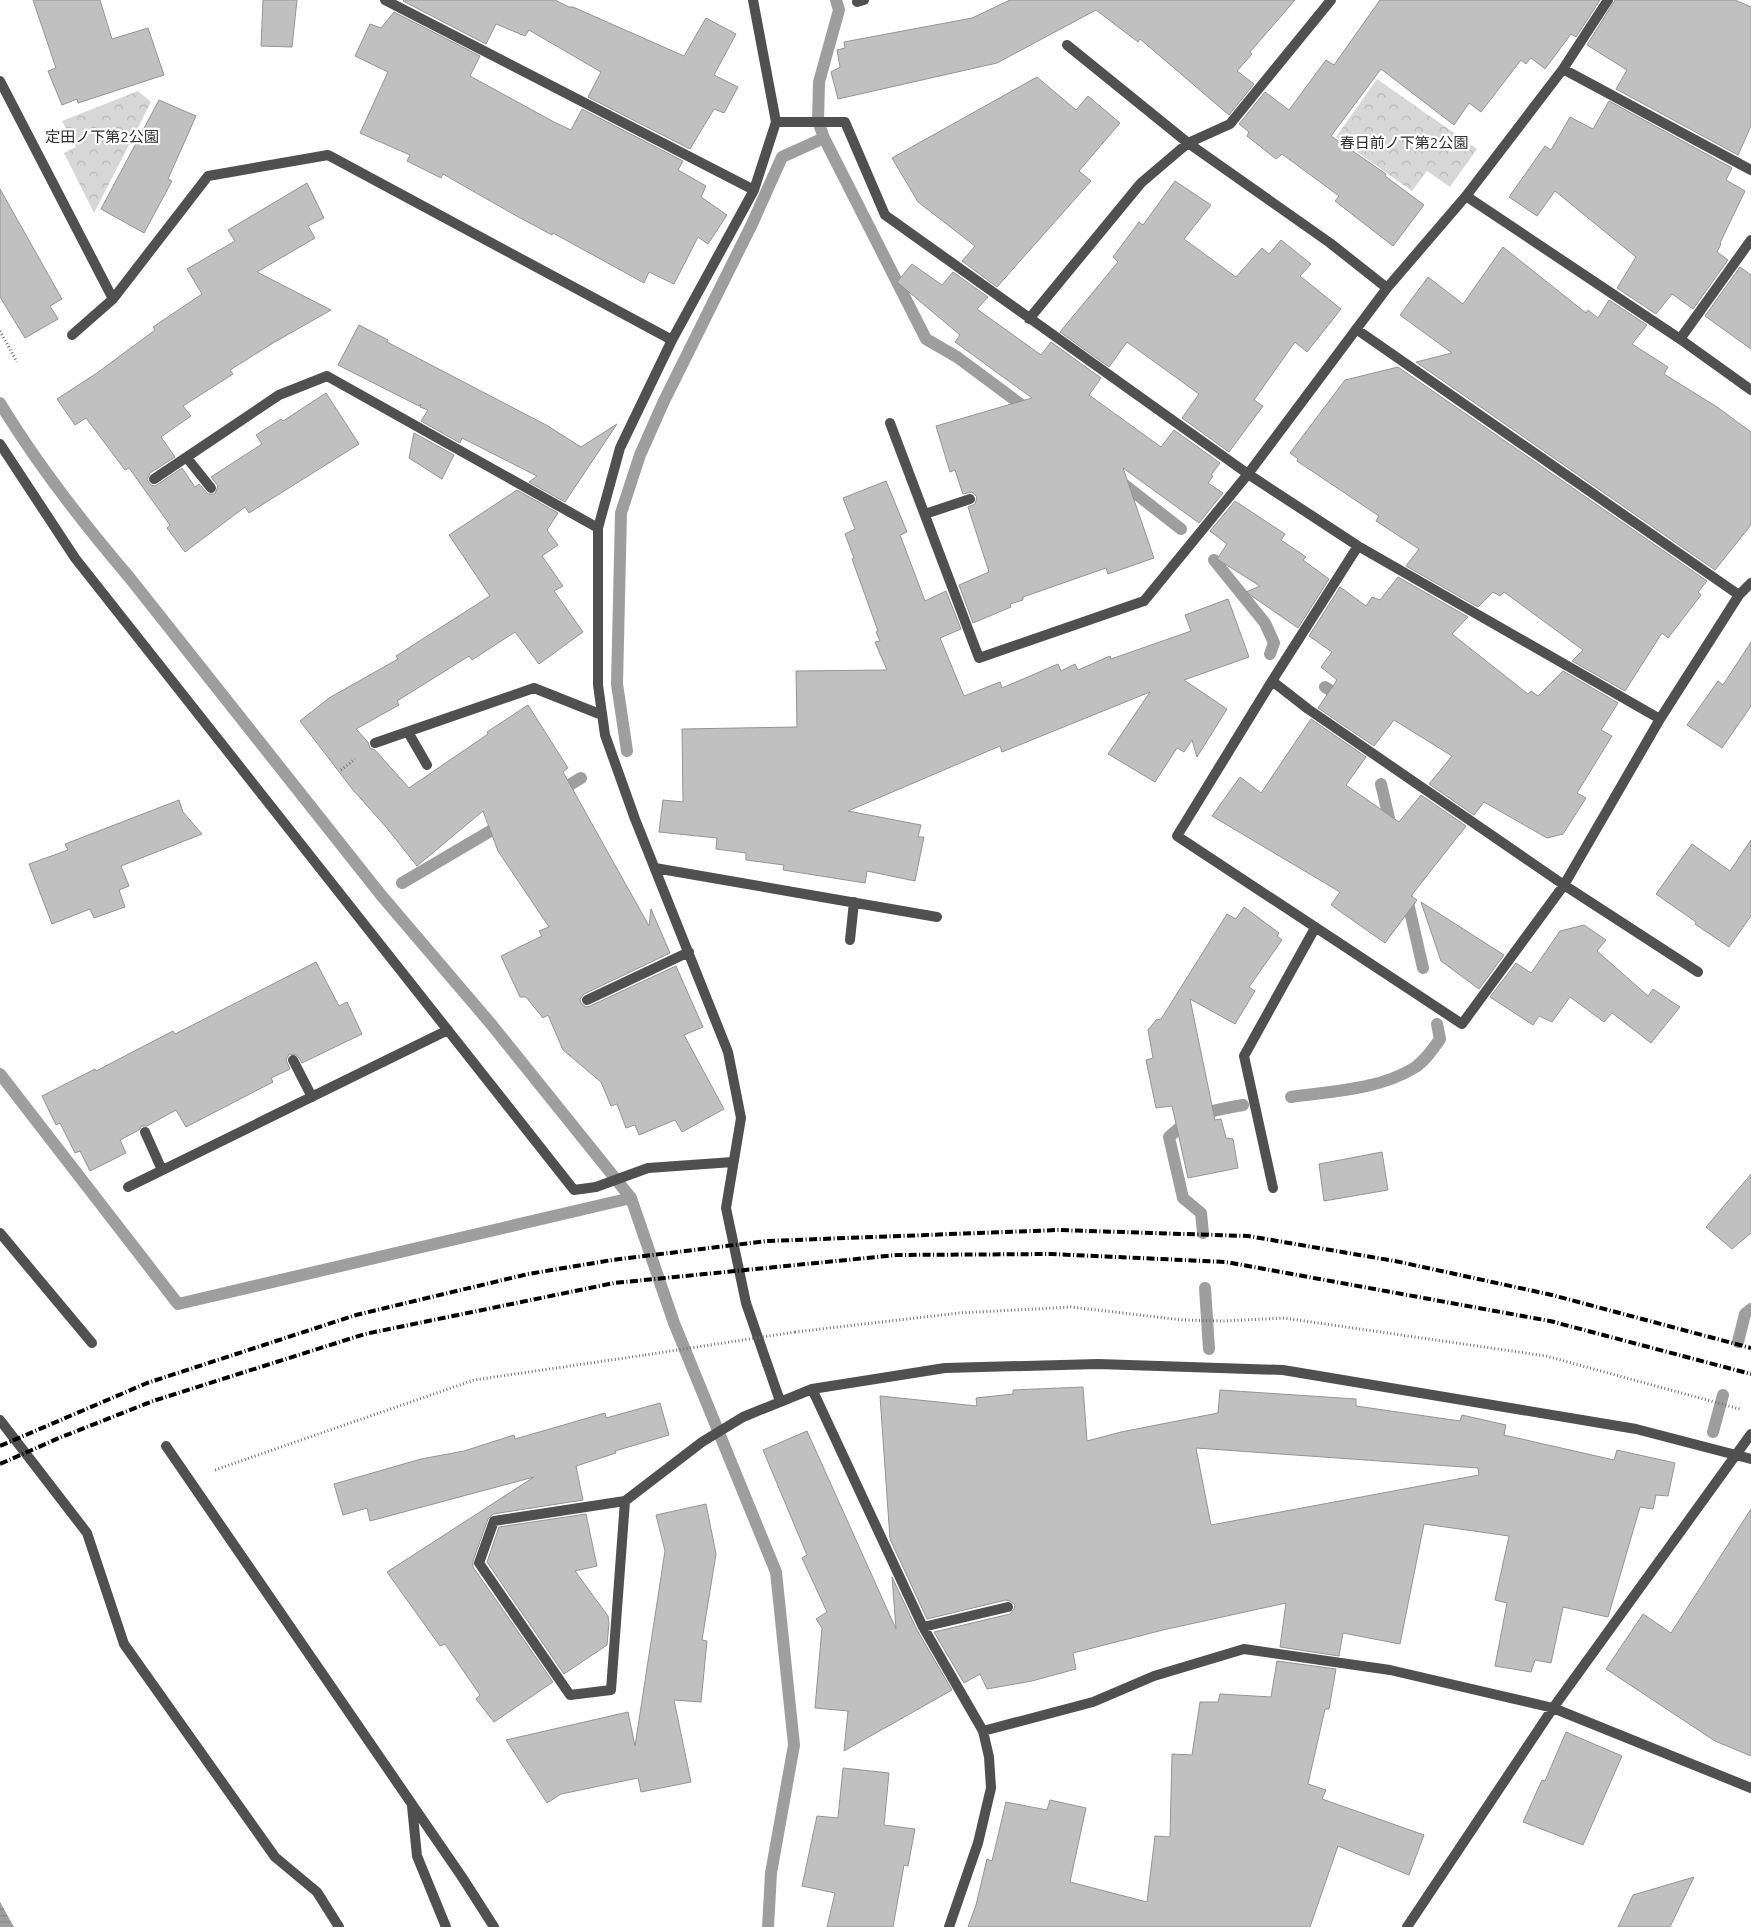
<svg xmlns="http://www.w3.org/2000/svg" width="1751" height="1927" font-family="Ubuntu,'Noto Sans JP',sans-serif">
	<defs>
		<pattern id="park-crowns" width="20" height="18" patternUnits="userSpaceOnUse" patternTransform="scale(1.25)"><rect width="20" height="18" fill="#d7d7d7"/><path d="M2 6a3 3 0 1 1 6 0M12 15a3 3 0 1 1 6 0" fill="none" stroke="#b7b7b7"/></pattern>
		<pattern id="water-rules" width="6" height="5" patternUnits="userSpaceOnUse" patternTransform="scale(1.25)"><rect width="6" height="5" fill="#9e9e9e"/><path d="M0 2.5h6" fill="none" stroke="#868686"/></pattern>
	</defs>
	<rect width="100%" height="100%" fill="#fff"/>
	<path fill="url(#park-crowns)" d="M1377,79L1477,149L1450,187L1427,171L1412,191L1336,137Z
		M138,91L151,102L94,213L64,153L76,147L62,121Z"/>
	<path fill="url(#water-rules)" d="M0,1902L14,1927H0Z"/>
	<g fill="none" stroke-linecap="round" stroke-linejoin="round">
		<path stroke="#9e9e9e" stroke-width="12" d="M824,138L926,339L957,357L1031,412
			M0,403C37,464 83,523 129,577L381,895L491,1024L631,1198L674,1323L776,1572L794,1745L771,1873L768,1927
			M1117,479L1181,529
			M1214,560L1265,623L1274,643L1270,654
			M1325,687L1344,699
			M627,751L617,684L621,513L640,455L664,401L752,224L782,157L824,138L818,121L819,82L839,10L836,0
			M1381,784L1392,831
			M556,793L581,778
			M402,883L504,823
			M1406,894L1423,968
			M0,1074L178,1304L631,1198
			M1291,1097C1332,1091 1378,1090 1414,1068C1425,1061 1433,1049 1440,1039L1437,1024
			M1203,1233L1201,1213L1183,1198L1169,1137C1196,1112 1209,1111 1243,1105
			M1205,1288L1209,1349
			M1738,1342L1745,1314L1751,1309
			M1713,1432L1723,1395"/>
	</g>
	<path fill="#c0c0c0" stroke="#949494" fill-rule="evenodd" d="M33,0H100L112,39L148,28L164,75L78,103L77,99L62,105L48,71L56,68Z
		M263,0H297L292,47L261,46Z
		M404,0H555L569,7H573L684,56L706,18L736,34L714,75L738,87L724,113L714,109L690,149L588,97L601,72L529,30L525,36L496,24L486,44L403,1Z
		M1010,0H1295L1250,52L1252,54L1237,71L1254,84L1229,115L1140,39L1138,42L1096,10L997,63L838,99L831,72L840,67L837,50L845,48L844,42L972,18Z
		M1380,0H1600L1576,37L1571,34L1545,69L1531,58L1526,64L1521,60L1481,112L1469,103L1454,125L1381,69L1331,136L1386,174L1385,176L1424,205L1393,246L1335,201L1339,196L1282,154L1276,159L1247,136L1249,132L1239,124L1265,92L1289,110L1326,60L1334,65Z
		M1615,0H1735L1751,7V126L1738,155L1616,89L1627,70L1587,45Z
		M394,12L480,56L470,76L554,122L571,130L582,109L683,161L678,170L706,186L701,197L727,215L708,244L698,237L674,284L649,272L644,283L553,233L552,235L513,214L443,174L441,178L407,161L410,155L360,133L388,72L355,56L370,24L381,28Z
		M1037,77L1076,110L1088,96L1120,123L1079,171L1091,181L997,287L962,261L975,246L918,202L892,158Z
		M159,100L196,116L168,179L172,181L144,233L101,209Z
		M1609,101L1732,168L1726,180L1745,191L1720,243L1721,244L1717,252L1728,260L1693,309L1672,294L1656,314L1617,288L1636,257L1555,191L1537,216L1509,197L1545,146L1551,150L1570,117L1593,129Z
		M1175,181L1211,205L1184,239L1236,277L1262,248L1269,254L1281,240L1311,264L1300,276L1341,309L1307,352L1295,342L1254,400L1263,406L1229,452L1182,418L1199,394L1127,342L1109,367L1060,332L1118,262L1113,257L1139,222L1143,225Z
		M307,183L324,218L308,226L315,238L257,272L331,310L273,343L230,370L233,374L183,406L191,416L161,437L175,457L150,473L147,480L151,485L155,486L182,468L195,487L199,484L208,494H215L218,486L211,477L262,444L256,435L281,419L283,421L326,393L359,444L249,513L245,507L185,552L167,528L170,525L129,468L125,470L86,418L75,425L57,399L97,373L155,330L153,327L202,294L187,269L235,241L228,230Z
		M0,189L62,299L50,306L58,319L25,338L0,297Z
		M1503,247L1586,313L1588,310L1598,318L1609,300L1647,325L1632,344L1668,367L1664,374L1717,407L1751,432V525L1715,570L1416,362L1452,353L1400,315L1428,277L1463,304Z
		M912,264L942,285L953,272L988,297L977,309L1041,355L1051,342L1101,378L1089,395L1161,447L1174,430L1220,463L1211,475L1213,476L1208,483L1223,493L1199,523L1123,468L1154,558L1108,574L1106,568L1023,597V600L1010,604L1011,607L973,623L959,585L989,572L968,507L975,504L977,497L972,492L963,494L955,470L950,472L936,426L1032,398L955,342L960,335L897,282Z
		M1740,267L1751,275V349L1705,316Z
		M359,325L388,340L387,342L548,426L581,447L617,424L565,502L529,482L537,476L462,438L460,443L421,421L428,410L420,407L421,404L419,406L338,365Z
		M1398,367L1707,581L1698,592L1701,595L1668,638L1662,633L1625,691L1572,661L1583,650L1504,592L1500,596L1493,592L1478,607L1406,566L1419,549L1376,521L1379,516L1297,461L1298,459L1290,453L1345,380Z
		M414,433L454,455L442,479L409,458Z
		M886,481L907,532L900,535L925,601L946,591L961,629L940,638L964,696L1000,682L1002,688L1058,664L1061,671L1075,664L1078,670L1110,656L1111,659L1191,631L1185,615L1228,599L1249,657L1184,680L1227,709L1197,757L1192,740L1184,752L1177,748L1155,782L1108,754L1150,692L1002,752L1000,746L848,811L921,825L918,837H924L915,881L867,871L865,883L783,870L784,865L746,860V853L716,849L717,838L659,832L663,800L683,802L682,729L797,727L796,671L887,670L875,642L880,641L876,632L878,631L852,559L854,558L845,534L855,529L843,498Z
		M517,490L558,513L547,530L558,545L542,556L563,586L554,591L583,632L539,664L515,632L472,660L469,656L397,701L399,705L356,729L368,742L370,748L375,750L409,788L488,734L487,732L528,705L568,768L563,772L649,926L651,909L670,953L584,994L580,999L581,1003L586,1007L590,1006L676,966L703,1027L684,1035L724,1109L682,1132L675,1120L639,1135L635,1125L626,1128L617,1104L611,1106L601,1082L563,1050L548,1015L543,1018L526,997H520L501,956L542,936L539,931L549,927L498,851L483,811L417,866L386,827L353,790L300,721L329,698L398,659L396,656L490,596L449,535Z
		M1235,501L1285,534L1281,540L1306,557L1303,560L1329,579L1298,628L1246,592L1260,586L1217,559L1227,544L1210,531Z
		M1398,577L1468,617L1452,634L1528,694L1531,691L1538,696L1563,671L1618,703L1601,730L1612,736L1577,793L1586,798L1563,834L1547,838L1484,802L1474,815L1429,784L1452,756L1394,720L1374,746L1318,708L1337,680L1321,667L1332,652L1309,636L1340,587L1366,606L1372,597L1380,600Z
		M1751,642V706L1722,748L1687,725L1718,681L1723,685Z
		M1311,719L1366,757L1346,785L1399,822L1421,795L1466,826L1411,896L1417,900L1385,943L1331,905L1340,892L1212,816L1240,777L1261,793Z
		M179,800L183,812L202,834L121,866L129,886L119,890L125,907L94,918L90,909L52,924L29,864L68,850L65,844Z
		M1751,840V916L1729,947L1695,924L1696,922L1656,894L1692,844L1730,871Z
		M1421,902L1504,955L1479,989L1441,961Z
		M1244,907L1279,933L1277,936L1282,940L1249,987L1255,991L1235,1024L1190,999L1215,1120L1221,1119L1226,1138L1233,1139L1238,1168L1188,1178L1172,1106L1156,1108L1146,1060L1153,1058L1148,1030L1156,1020L1161,1019L1227,914L1236,919Z
		M1584,925L1606,940L1597,951L1648,996L1653,989L1680,1007L1651,1043L1612,1013L1604,1022L1570,997L1552,1022L1539,1016L1533,1025L1490,997L1516,963L1531,973L1560,931Z
		M316,962L339,1006L347,1002L362,1034L302,1063L297,1055L289,1054L286,1060L290,1069L271,1078L273,1082L186,1127L176,1110L147,1126H142L139,1130L120,1140L126,1153L90,1171L80,1151L75,1153L60,1123L56,1125L42,1096L95,1069L96,1071L173,1031L175,1034Z
		M1382,1152L1388,1190L1324,1201L1319,1164Z
		M1751,1174V1233L1732,1249L1706,1227Z
		M1083,1387L1087,1441L1121,1432L1218,1413L1220,1390L1356,1399V1406L1460,1421L1462,1415L1506,1425L1504,1435L1614,1460L1617,1450L1675,1463L1668,1496L1656,1495L1653,1509L1640,1507L1608,1617L1563,1607L1551,1663L1535,1660L1531,1672L1495,1666L1507,1603L1495,1600L1509,1536L1424,1524L1400,1644L1343,1633L1339,1656L1280,1647L1286,1603L1163,1630L1073,1653L1076,1669L1032,1681L987,1689L980,1674L964,1683L934,1632L1010,1614L1014,1609L1015,1605L1010,1601L1006,1600L927,1619L890,1539L880,1396L977,1406L976,1398L1013,1394V1390ZM1196,1448L1478,1468L1479,1475L1211,1525Z
		M660,1403L669,1435L615,1451L616,1453L576,1466L583,1500L493,1514L488,1519L473,1561V1567L553,1682L494,1722L476,1699L480,1695L445,1644L440,1646L387,1572L534,1477L370,1521L367,1508L343,1515L334,1484L421,1459L464,1451L514,1435L515,1439L605,1413L606,1418Z
		M807,1431L896,1629L892,1577L917,1630L952,1690L844,1751L848,1711L815,1708L822,1628L816,1619L827,1612L802,1558L807,1555L763,1450Z
		M706,1504L716,1554L702,1640L707,1641L701,1702L674,1700L691,1782L641,1792L638,1778L561,1794L547,1803L506,1740L628,1712L635,1746L665,1551L656,1515Z
		M1751,1509V1756L1715,1741L1606,1669L1643,1614L1671,1633Z
		M586,1514L597,1566L575,1571L608,1616L609,1623L607,1645L564,1674L487,1562L499,1527Z
		M1277,1661L1336,1669L1329,1709H1325L1308,1784L1326,1790L1322,1799L1424,1835L1409,1875L1338,1846L1310,1927H968L976,1905L987,1859L992,1861L1006,1802L1047,1810L1050,1800L1086,1808L1070,1882L1147,1902L1155,1836L1170,1837L1172,1754L1192,1755L1200,1702H1218L1220,1694L1271,1697Z
		M1566,1732L1622,1756L1583,1845L1523,1822L1542,1780L1545,1781Z
		M843,1768L889,1773L884,1825L915,1829L908,1866L904,1865L893,1927H827L835,1893L802,1886L817,1816L838,1818Z
		M1694,1877L1670,1927H1618L1633,1895Z"/>
	<g fill="none" stroke-linecap="round" stroke-linejoin="round">
		<path stroke="#727272" stroke-width="3" stroke-dasharray="1 2.5" stroke-linecap="butt" d="M0,331L17,362
			M341,770L355,759
			M795,1332L959,1313L1071,1307L1183,1320L1224,1321L1284,1318L1546,1356L1740,1409
			M215,1470L474,1380L645,1355"/>
		<path stroke="#505050" stroke-width="10" d="M385,0L754,190
			M753,0L776,122L754,190L672,340L620,448L598,528V685L605,735L635,819L728,1052L741,1118L726,1208L746,1303L780,1401
			M857,2L864,0
			M1067,45L1188,143L1330,243L1387,288
			M1563,69L1751,170
			M0,81L113,299
			M776,122H845L885,215L1248,474L1358,546L1660,719
			M1466,196L1680,339L1751,390
			M1029,319L1141,183L1188,143L1230,124L1331,0
			M1356,329L1739,595
			M72,335L113,299L208,176L328,155L672,340
			M1680,339L1751,240
			M890,423L979,658L1144,601L1248,474L1387,288L1466,196L1563,69L1608,0
			M0,444L75,558L574,1190L596,1187L648,1168L733,1162
			M187,458L211,488
			M154,479L279,395L327,376L598,528
			M925,514L970,499
			M1358,546L1272,681L1177,836L1462,1024L1564,885L1660,719L1739,595L1751,583
			M1272,681L1308,709L1564,885L1698,972
			M408,732L427,765
			M375,743L534,688L602,715
			M655,868L937,917
			M850,940L854,902
			M587,1000L689,952
			M293,1060L312,1097
			M145,1132L162,1170
			M128,1187L448,1030
			M1273,1188L1244,1056L1315,928
			M0,1233L92,1343
			M812,1389L923,1627L983,1731L1093,1702L1154,1676L1244,1649L1390,1670L1553,1708L1751,1788
			M0,1420L87,1533L124,1644L275,1857L317,1892L339,1927
			M166,1446L462,1877L494,1927
			M625,1501L611,1690L570,1695L479,1563L494,1521L625,1501L702,1442L743,1417L812,1389L945,1368L1098,1364L1283,1370L1636,1429L1751,1459
			M923,1627L1008,1607
			M412,1806L417,1856L446,1927
			M949,1927L978,1843L991,1788L989,1757L983,1731
			M1407,1927L1553,1708L1751,1434"/>
		<path stroke="#000" stroke-width="4" stroke-dasharray="8 2.5 1 2.5" stroke-linecap="butt" d="M0,1446L147,1383L356,1315L528,1274L612,1260L767,1241L1058,1230L1248,1236L1395,1261L1552,1295L1751,1348
			M0,1464L59,1438L153,1401L365,1334L614,1283L897,1255L1051,1254L1226,1262L1550,1321L1751,1374"/>
		<path stroke="#727272" stroke-width="3" stroke-dasharray="1 2.5" stroke-linecap="butt" d="M645,1355L795,1332"/>
	</g>
	<g text-anchor="middle" dominant-baseline="central" stroke-width="4.5" stroke-linejoin="round" paint-order="stroke">
		<g font-size="15" fill="#2e2e2e" stroke="#fff">
			<text x="102" y="136">定田ノ下第2公園</text>
			<text x="1404" y="142">春日前ノ下第2公園</text>
		</g>
	</g>
</svg>
